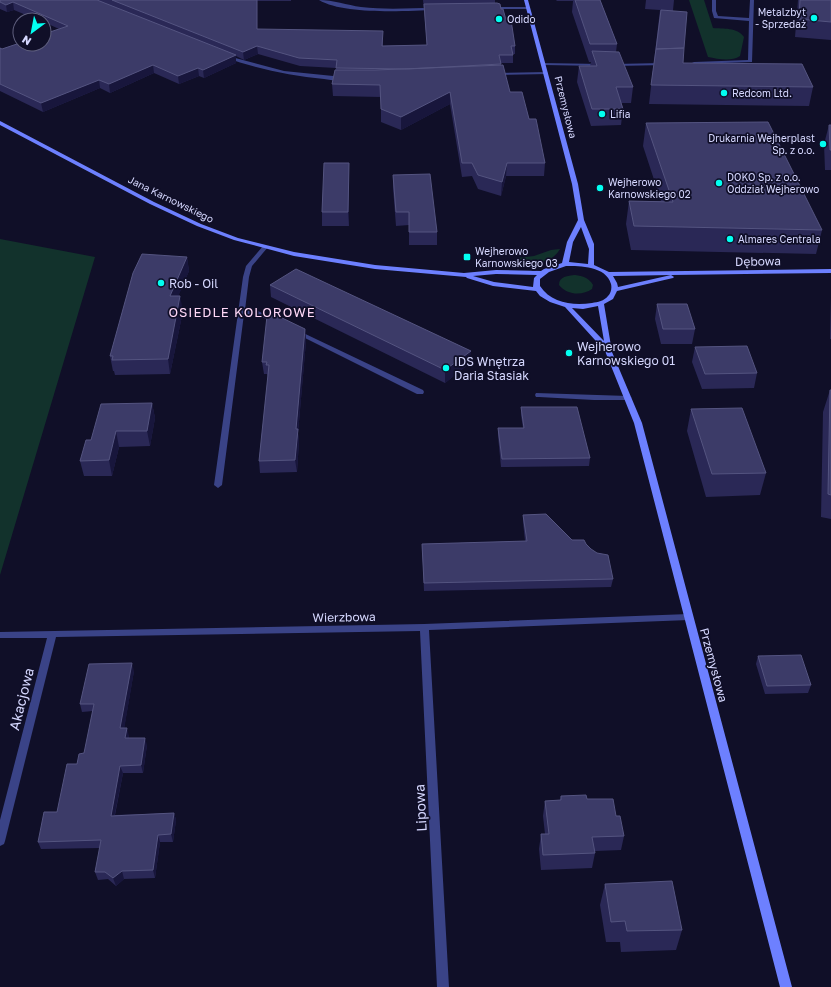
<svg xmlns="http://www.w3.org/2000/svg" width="831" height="987" font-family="'Golos Text',sans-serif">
	<rect width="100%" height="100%" fill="#100f28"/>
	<path fill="#12322c" d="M689,0H704L713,28C723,29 737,27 744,37L740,56C731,62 718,59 708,57Z
		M0,239L95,257L0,575Z
		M560,249C550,266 531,263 514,262L517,258L534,256L551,250Z
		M575,275C583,276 589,278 593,285L592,289C582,296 567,295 559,285C559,276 568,276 575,275Z"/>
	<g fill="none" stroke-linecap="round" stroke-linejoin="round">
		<path fill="#3a4387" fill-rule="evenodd" d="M319,0C333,0 347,5 361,7C386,10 410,8 435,8L437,9L435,10C405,11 344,15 319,0Z
			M712,0H716V11L718,16L749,18L750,0H754L752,62L694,64L692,63L694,62L748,60L749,21L714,18L712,11Z
			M488,7H528L530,8L528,9H490L488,8Z
			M542,63L601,64L603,65L601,66L544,65L542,64Z
			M663,63L665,64V65L614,66L612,65L614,64Z
			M265,245L268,247L252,266L249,277L245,310L258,311L278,321L275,323L255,314H244L222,485L218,488L214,485L243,277L246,266L263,246Z
			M297,330L423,390L424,392L423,394H417L295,333L294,332L295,331Z
			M536,393L628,396L632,398L628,400H594L539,397H536L535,395Z"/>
		<path fill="#3a4387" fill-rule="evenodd" d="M224,55L284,71L343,77L346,79C340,82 331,80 324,79C290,76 257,69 224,57Z
			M546,72L548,73V74L495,75L493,74L495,73Z
			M689,614L692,615L693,617L692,619L689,620L429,630L449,987H437L420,631L56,637L5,841L4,844L0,846V820L47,638H0V632L424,624Z"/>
		<path fill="#6d80ff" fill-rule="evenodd" d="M524,0H528L578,184L584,220L594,244V265L609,272L831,269V273L671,275L674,277L673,278L617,291L613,299L604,304L612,352L642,423L792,987H780L634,423L605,351L565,307L550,302L540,296L536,291L493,286L467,278L466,277L375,269L294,256L234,240L197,226L150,204L0,125V121L2,122L154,202L201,224L238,238L294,252L375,265L464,273L496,270L541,271L544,269L562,263L567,242L578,220L572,184ZM581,227L589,249L588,264L569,262L573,242ZM566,266C580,266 606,266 611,284C612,288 611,293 608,296C604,301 598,302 592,303C573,306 551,303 540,286V279L549,272ZM496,274L537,275L534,278L533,287L494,282L473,276ZM671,275L618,287L617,283L613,276ZM598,306L604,341L572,308L583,309Z"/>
	</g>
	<path fill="#2a2856" d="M0,0H291V1H257V29L383,39V46L427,45L423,0H495V3L501,9L515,46V54H513V63H501V65L510,92L529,119L545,163L544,176H506L501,196L478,189L472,176L462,177L450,104L401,130L381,122V97L333,96L332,84L336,68L300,66L258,54L244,60L236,56V63L204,78L199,76L179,84L154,73L110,93L100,88L43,112L0,91V48L2,49L59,29L44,22V20H38L14,10L7,12L0,9Z
		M556,0H600L617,44L616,52L633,87L631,103H621L623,109L621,125L591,126L577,82L579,66H590L591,62H589L572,12L573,1H557Z
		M646,0H674L673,10L683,63L813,87L809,106L649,104L660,10L645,9Z
		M798,0H831V40L795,37Z
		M646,123L822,230L816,254L631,250L626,224L629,201H661L643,146Z
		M829,125H831V170H825L824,144Z
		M349,163V226H322V212Z
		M393,175L437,232V245H409V225L396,226L393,188Z
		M187,257L189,271L178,296L183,311L170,374L115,375L114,371H113L110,356Z
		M270,285L470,363L445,383L271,297Z
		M831,297V339H830Z
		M657,304L695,329L692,344H661L655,319Z
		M305,329L306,341L298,433L299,441L297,472L260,473L259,461L268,377L267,374H264L262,362Z
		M695,347L757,373L754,388L702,389L692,362Z
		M830,390H831V519L821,517L823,412Z
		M152,403L155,418L150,446L119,447L112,476H84L80,461L91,440Z
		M521,407L590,458L589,466L501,467L498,436V428H523L521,415Z
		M691,409L766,473L760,495L706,497L687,431Z
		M523,515L572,540L586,544L613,579L611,587L424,591L422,544L525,541L523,522Z
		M758,656L811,685L808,693L765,694L756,664Z
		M134,671L124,728L129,736V738L147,745L143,773H123L115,815L174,813L176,820L173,842H160L155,878L124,879L116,886L108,879L98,880L95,872L100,848L41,849L38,842L57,812L77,764L84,753L93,711L82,712L80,704Z
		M561,796L587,799L616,816L624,836L621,850L595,851V853L592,868L541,870L539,849L541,834H545L543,816L545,801L560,800Z
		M605,884L682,930L676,950L621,952L620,942H606L600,905Z"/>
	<path fill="#18163c" d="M13,2L14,10L7,12L6,5Z
		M257,46L258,54L244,60L243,52Z
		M236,55V63L204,78L203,70Z
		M153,65L154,73L110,93L109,84Z
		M198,68L199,76L179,84L178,76Z
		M99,80L100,88L43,112L41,103Z
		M450,92V104L401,130V117Z
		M349,163V226L348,212Z
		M507,163L506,176L501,196L502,182Z
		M187,257L189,271L172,311L170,296Z
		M180,296L183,311L170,374L168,359Z
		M305,329L306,341L298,433L299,441L297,472L295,460L296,429Z
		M471,351L470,363L445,383V370Z
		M152,403L155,418L150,446L147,431Z
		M116,431L119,447L112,476L109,460Z
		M132,663L134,671L123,736L120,728Z
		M127,728L129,736L127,746L125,738Z
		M145,738L147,745L143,773L141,765Z
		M120,766L123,773L113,823L111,816Z
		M174,813L176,820L173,842L171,834Z
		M158,835L160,842L155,878L153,870Z
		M122,871L124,879L116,886L113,878Z"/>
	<path fill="#3c3b68" stroke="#545480" d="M0,0H97L236,55L203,70L198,68L178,76L153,65L109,84L99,80L41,103L0,84V48L2,49L20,43V44H44V34L68,26L13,2L6,5L0,2Z
		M112,0H257V29L383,31L382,46L427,45L424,4L497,3L500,4L501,9H503L506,20H511L515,46H511L513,55H499L501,64L408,69L336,68L337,60L299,58L257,46L243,52Z
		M575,0H600L617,44H590Z
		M800,0H831V22L799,19Z
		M661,10L687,12L684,48L656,49Z
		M684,48L683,63L802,64L813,87L651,85L656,49Z
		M592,51L619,52L633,87H616L623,109H592L579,66H597Z
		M503,65L510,92H522L529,119H536L545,163H507L502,182L478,175L472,163H462L450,92L401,117L381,109L380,85L332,84L335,70H375Z
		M768,122L822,230L634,226L629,201L673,202L646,123Z
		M829,125H831V150H830Z
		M324,163H349L348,212H322Z
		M430,174L437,232H409V212H396L393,175Z
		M142,254L187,257L170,296H180L168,359L112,360L113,356H110L133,273Z
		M296,269L471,351L445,370L270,285Z
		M657,304H687L695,329H663Z
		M267,316H278L305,329L296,429H298L295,460L259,461L269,365H266L267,362H262Z
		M747,346L757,373L705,374L695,347Z
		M830,390H831V495L828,494Z
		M152,403L147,431H116L109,460L80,461L86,440H91L101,404Z
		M521,407H577L590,458L502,459L498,428H524Z
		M742,408L766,473L712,474L691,409Z
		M546,514L572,540H584L586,544L591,549L597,553L608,555L613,579L424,583L422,544L527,541L523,515Z
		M801,655L811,685L767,686L758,656Z
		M132,663L120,728H127L125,738H145L141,765L120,766L111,816L174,813L171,834L158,835L153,870L122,871L113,878L105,872H95L101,840L38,842L44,812H57L67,764H77L79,754L84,753L94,704H80L89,664Z
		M586,795L587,799H613L616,816H620L624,836L592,837L595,853L543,855L541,834H549L545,801L561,800V796Z
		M672,881L682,930L627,931L625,921L611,922L605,884Z"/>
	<g fill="#02fff1" stroke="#100f28" stroke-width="1.5">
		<circle cx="814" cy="18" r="4"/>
		<circle cx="499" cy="19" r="4"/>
		<circle cx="724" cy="93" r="4"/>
		<circle cx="602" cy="114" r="4"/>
		<circle cx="823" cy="144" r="4"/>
		<circle cx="719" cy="183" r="4"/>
		<circle cx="600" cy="188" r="4"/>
		<circle cx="730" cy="239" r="4"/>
		<rect x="463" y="253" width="8" height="8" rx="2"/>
		<circle cx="161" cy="283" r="4"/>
		<circle cx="569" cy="353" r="4"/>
		<circle cx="446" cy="368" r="4"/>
	</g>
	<g text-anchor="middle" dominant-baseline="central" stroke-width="3.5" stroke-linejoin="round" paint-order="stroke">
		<g font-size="10" fill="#d6d8ff" stroke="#100f28" text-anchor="start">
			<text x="806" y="12" text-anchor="end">Metalzbyt<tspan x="806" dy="12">- Sprzedaż</tspan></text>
			<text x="507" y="19">Odido</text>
			<text x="732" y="93">Redcom Ltd.</text>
			<text x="610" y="114">Lifia</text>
			<text x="815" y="138" text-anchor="end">Drukarnia Wejherplast<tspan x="815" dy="12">Sp. z o.o.</tspan></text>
			<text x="727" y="177">DOKO Sp. z o.o.<tspan x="727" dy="12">Oddział Wejherowo</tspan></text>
			<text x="608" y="182">Wejherowo<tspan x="608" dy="12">Karnowskiego 02</tspan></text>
			<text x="738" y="239">Almares Centrala</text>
			<text x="475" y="251">Wejherowo<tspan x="475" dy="12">Karnowskiego 03</tspan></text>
		</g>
		<g font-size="10" fill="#d6d8ff" stroke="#100f28">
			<text transform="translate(566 107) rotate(76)">Przemysłowa</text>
			<text transform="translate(171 199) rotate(26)">Jana Karnowskiego</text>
		</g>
		<g font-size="12" fill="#d6d8ff" stroke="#100f28">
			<text transform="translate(758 261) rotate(-1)">Dębowa</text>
			<text transform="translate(344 617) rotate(-1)">Wierzbowa</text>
			<text transform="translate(714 665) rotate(75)">Przemysłowa</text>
		</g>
		<g font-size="12" fill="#d6d8ff" stroke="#100f28" text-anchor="start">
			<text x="169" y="283">Rob - Oil</text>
			<text x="577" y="346">Wejherowo<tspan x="577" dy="14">Karnowskiego 01</tspan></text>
			<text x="454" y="361">IDS Wnętrza<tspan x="454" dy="14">Daria Stasiak</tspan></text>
		</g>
		<g font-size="13" letter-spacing="1" fill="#ffd8f7" stroke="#100f28">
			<text x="242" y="312">OSIEDLE KOLOROWE</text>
		</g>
		<g font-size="14" fill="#d6d8ff" stroke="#100f28">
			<text transform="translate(21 699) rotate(-76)">Akacjowa</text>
			<text transform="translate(420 808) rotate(-93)">Lipowa</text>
		</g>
	</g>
	<g transform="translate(32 32) rotate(212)"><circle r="19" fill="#100f28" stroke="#5f5f7e"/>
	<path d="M0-3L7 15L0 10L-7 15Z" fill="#02fff1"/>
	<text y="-6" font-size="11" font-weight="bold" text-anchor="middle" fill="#d6d8ff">N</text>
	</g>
</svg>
